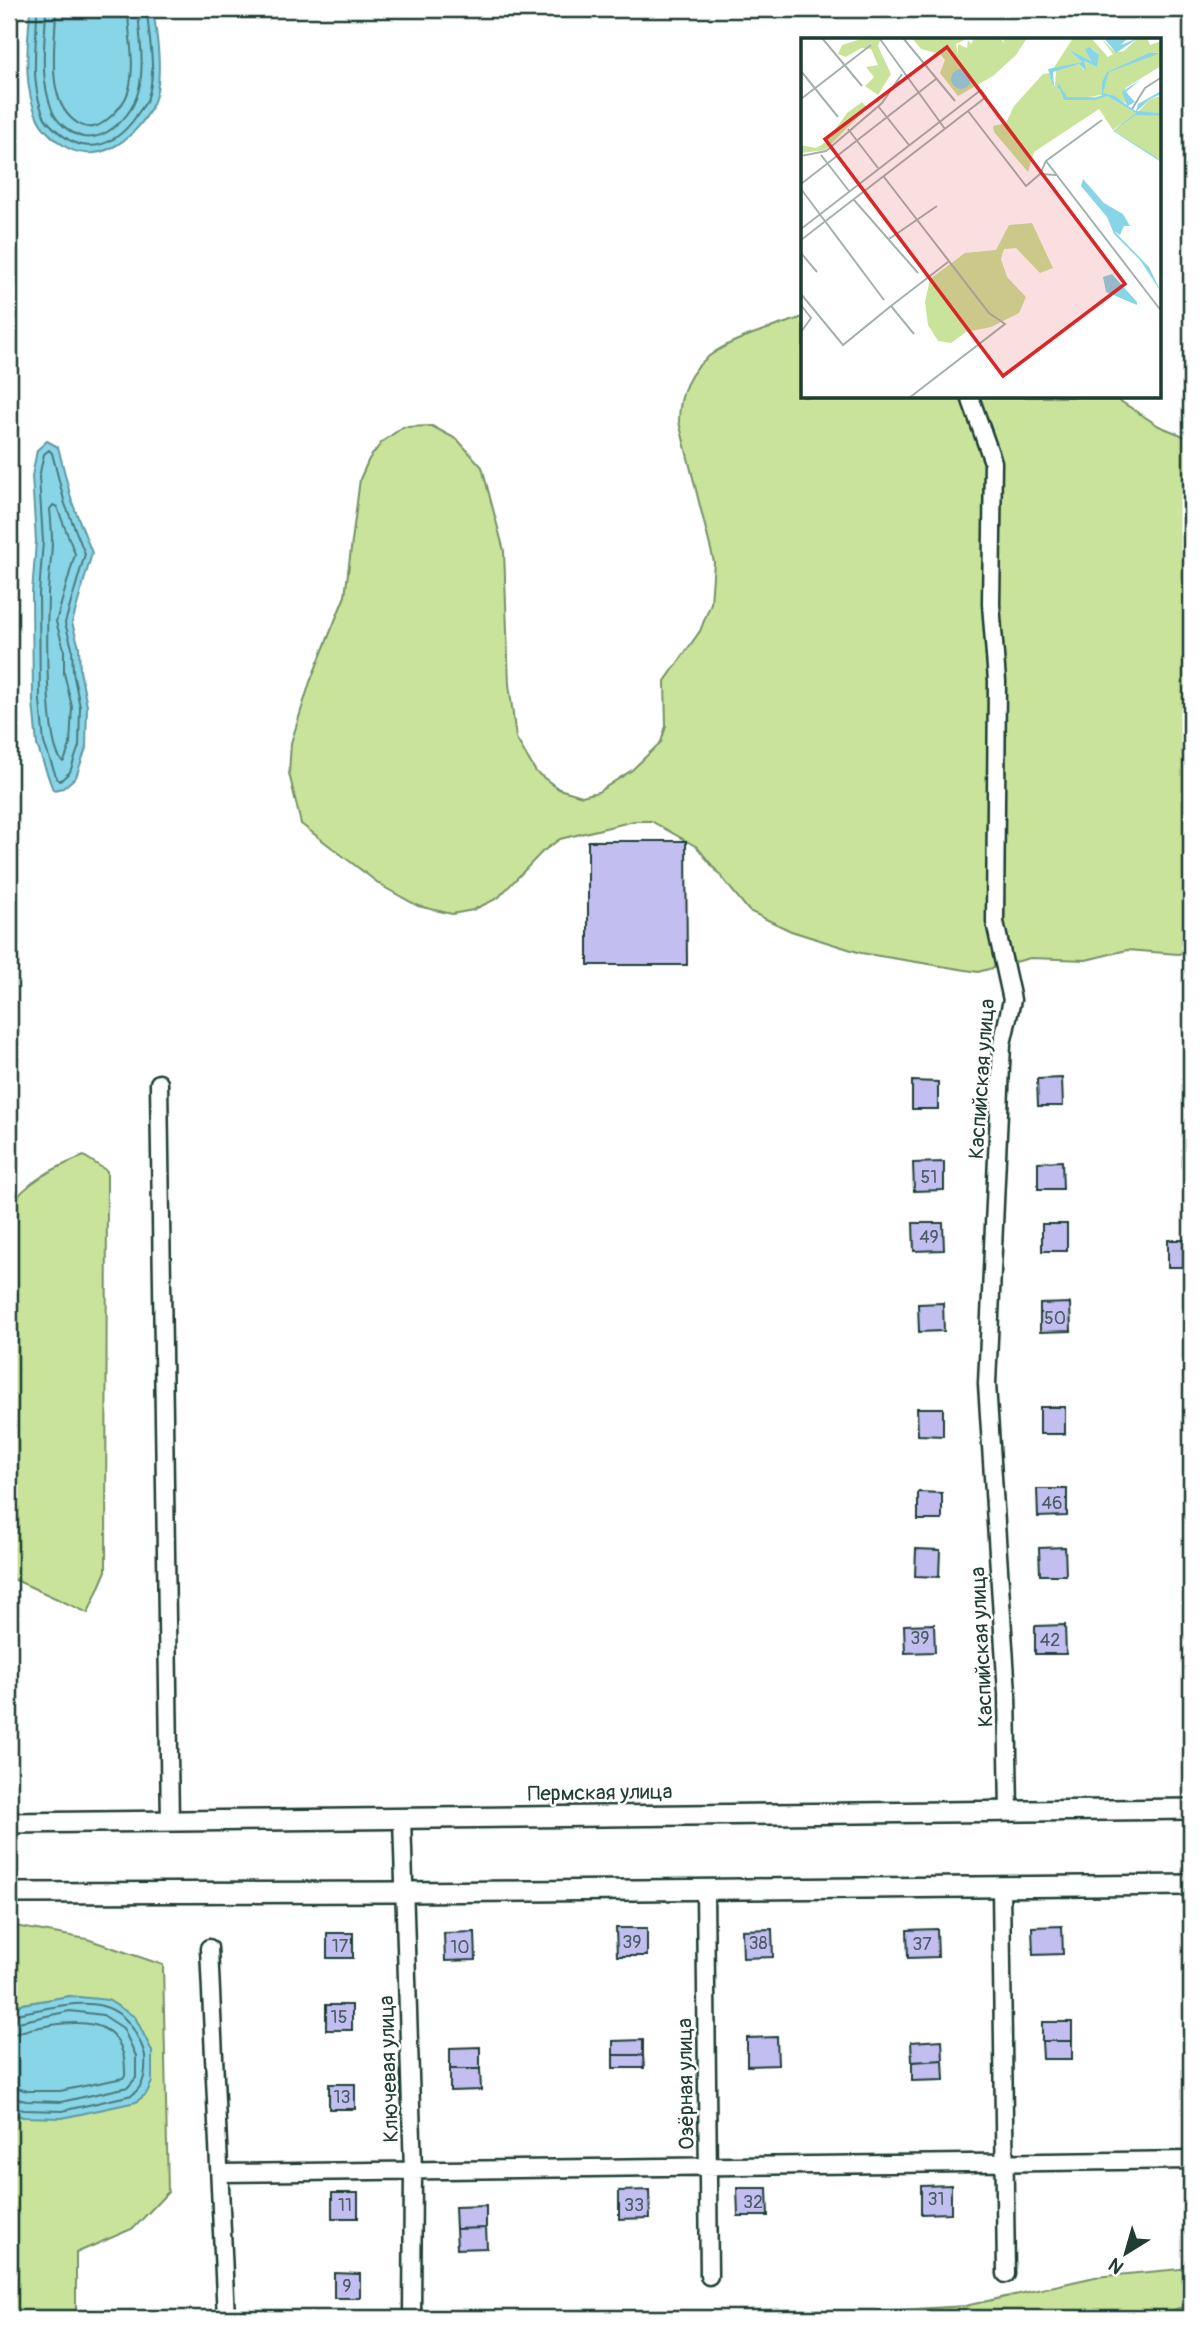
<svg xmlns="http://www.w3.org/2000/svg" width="1200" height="2327" font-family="Pangolin,sans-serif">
	<rect width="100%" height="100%" fill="#fff"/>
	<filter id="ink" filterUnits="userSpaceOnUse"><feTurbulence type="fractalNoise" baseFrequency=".0143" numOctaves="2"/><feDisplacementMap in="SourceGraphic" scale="14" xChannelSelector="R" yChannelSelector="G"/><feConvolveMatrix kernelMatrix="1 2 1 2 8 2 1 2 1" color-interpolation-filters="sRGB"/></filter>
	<g filter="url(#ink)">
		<path fill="#c9e49a" stroke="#749067" stroke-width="2" d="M803,317V397H1114L1159,426L1191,439V951L1178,954L1127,950L1086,960L1030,958L978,972L861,953L791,931L749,911L697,847L651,821H634L560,839L542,852L498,898L473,910L452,914L418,906L382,886L301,824L289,773L291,743L310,682L345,596L360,479L369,459L382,442L403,427L432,426L458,440L482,467L504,551L509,684L516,738L536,772L559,789L582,796L598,792L632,770L661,742L666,726L665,681L700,631L711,603L714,562L679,422C679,347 745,338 803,317Z
			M84,1156L107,1171L106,1571L88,1613L9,1577V1208C26,1181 56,1167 84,1156Z
			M9,1925L87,1939L163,1965L168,2192L134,2228L76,2253V2314L78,2318H9V2112L23,2117L70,1996L17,2005L9,2009Z
			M1191,2268V2304L1151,2318H817L834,2314L965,2306L1095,2277Z"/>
		<path fill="#89d5e8" stroke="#5f98a0" stroke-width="2" d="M30,9H153C157,36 164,79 153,104C137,139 95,170 60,143C52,137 42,128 38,119C22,85 28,46 30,9Z
			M47,441L58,447L72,502L92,553L72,623L79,647L80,671L87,706L86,748L76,777L63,788L53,790L37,745L33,702L32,593L36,541L32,476L37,450Z
			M70,1996L108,2000L135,2017L152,2051V2082L146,2094L136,2102L62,2118L23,2117L9,2112V2009L17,2005Z"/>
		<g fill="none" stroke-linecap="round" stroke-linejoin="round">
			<path stroke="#497a7c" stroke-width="2" d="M37,9C37,45 29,81 44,116C47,123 56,130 62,135C89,157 117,143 135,118C138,112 144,106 147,100C158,71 148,38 147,9
				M46,9C45,44 39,76 52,110C56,122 71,134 83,137C95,139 104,135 113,128C153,99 140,51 138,9
				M56,9C56,43 43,103 79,124C87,129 96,128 104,122C114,115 126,102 129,89C136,62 128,36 128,9
				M49,450L52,453L65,504L85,554L65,623L72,648L73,672L80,707L79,746L70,772L60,781L57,779L44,743L40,701L39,594L43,541L39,477L44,454Z
				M53,505L57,507L75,554L56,622L64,649V673L72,707L70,745L65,759L63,762C44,746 47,625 48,596C48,578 52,560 52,541C52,531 51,520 50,509Z
				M9,2015C52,2010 111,1983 137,2036C140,2042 144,2049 145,2056C146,2072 145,2085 132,2095L62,2111L24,2110L9,2106
				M9,2024L70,2011L103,2015L123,2028L136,2056V2078L128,2087L61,2102L26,2101L9,2097
				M9,2034C17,2034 22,2031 30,2029C74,2020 127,2012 125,2075L123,2078L60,2091H28L9,2086"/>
		</g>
		<path fill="#c2bef0" stroke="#1f3d34" stroke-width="2" d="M588,841H686L687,965H588Z
			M1062,1078L1063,1106H1038L1037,1079Z
			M912,1081L938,1082V1109H912Z
			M1062,1161L1063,1189H1038V1162Z
			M944,1162V1190L914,1191L913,1163Z
			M913,1223H943L944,1250L914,1251Z
			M1042,1224H1067V1251H1042Z
			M1168,1240H1191V1267H1168Z
			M943,1303L944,1331L919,1332L918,1304Z
			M1070,1303L1071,1331L1040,1332V1304Z
			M1040,1407H1065V1434H1040Z
			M917,1408H943V1436L918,1435Z
			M1037,1489H1067V1516L1038,1517Z
			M918,1492L942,1493V1520H918Z
			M1065,1547L1066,1575H1040L1039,1548Z
			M916,1549L940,1550L939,1577L915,1576Z
			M934,1624L935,1652L905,1653L904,1625Z
			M1065,1625L1066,1654H1035V1626Z
			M1062,1926L1063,1954L1033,1955L1032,1927Z
			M616,1928H647V1956H617Z
			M772,1929L773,1957L743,1958L742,1930Z
			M937,1929L938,1957L908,1958L907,1930Z
			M475,1932L476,1960L445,1961L444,1933Z
			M327,1933H353V1958H327Z
			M326,2005H352V2030H326Z
			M1042,2022H1072V2041H1042Z
			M777,2037L778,2065L747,2066V2038Z
			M643,2040V2055H613V2041Z
			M942,2040L943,2060L912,2062L911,2042Z
			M1042,2041H1072V2059H1043Z
			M480,2047V2069H450V2048Z
			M613,2055H643L644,2068H613Z
			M943,2060L944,2080L912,2081V2062Z
			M450,2069H480L481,2090L450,2091Z
			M329,2084H355V2109H329Z
			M951,2185V2213L921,2214V2186Z
			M737,2188H767L768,2216H738Z
			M649,2190L650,2218L619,2219V2191Z
			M332,2193H358V2218H332Z
			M486,2206V2228L456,2229L455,2207Z
			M486,2228L487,2248L457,2249L456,2229Z
			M334,2273L360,2274V2298H334Z"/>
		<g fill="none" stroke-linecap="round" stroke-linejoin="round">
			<g stroke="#1f3d34" stroke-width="21">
				<path id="minor" d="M970,397L993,462L991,604L997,681L995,922L1012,1000L1002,1044L987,1384L1007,1693L1009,1812
					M159,1083L170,1821
					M402,1818L413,2171L412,2318
					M1001,1888L1006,2274
					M705,1890L709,2276
					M209,1948L226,2318
					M221,2173L1191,2160"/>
			</g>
			<g stroke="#1f3d34" stroke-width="24">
				<path id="tertiary" d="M9,1823L1191,1809
					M9,1893L404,1892L1191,1885"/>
			</g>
			<use href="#minor" stroke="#fff" stroke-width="16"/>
			<use href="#tertiary" stroke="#fff" stroke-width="19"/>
		</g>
	</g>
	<g text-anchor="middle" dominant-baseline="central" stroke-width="5" stroke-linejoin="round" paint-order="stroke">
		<g font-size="18" fill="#485d63">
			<text x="929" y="1177">51</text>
			<text x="929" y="1237">49</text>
			<text x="1055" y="1318">50</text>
			<text x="1052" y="1503">46</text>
			<text x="920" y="1638">39</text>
			<text x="1050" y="1640">42</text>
			<text x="632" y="1942">39</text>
			<text x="758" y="1943">38</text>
			<text x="922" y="1944">37</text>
			<text x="340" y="1946">17</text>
			<text x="460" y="1947">10</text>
			<text x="339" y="2017">15</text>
			<text x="342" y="2097">13</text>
			<text x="936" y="2199">31</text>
			<text x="753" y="2202">32</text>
			<text x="345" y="2205">11</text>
			<text x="634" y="2205">33</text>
			<text x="347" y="2286">9</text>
		</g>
		<g font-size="21" fill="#1f3d34" stroke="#fff">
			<text transform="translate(982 1079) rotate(-86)">Каспийская улица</text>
			<text transform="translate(982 1647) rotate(-93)">Каспийская улица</text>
			<text transform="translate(600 1793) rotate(-1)">Пермская улица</text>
			<text transform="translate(389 2069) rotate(-92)">Ключевая улица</text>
			<text transform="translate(686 2084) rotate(-91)">Озёрная улица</text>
		</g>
	</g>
	<g transform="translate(801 38)">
		<rect width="360" height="360" fill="#fff"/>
		<path d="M63,0H80L77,8L90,36L77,57L64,48L73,39L65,29L77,27L70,11L60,10L45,19L37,16L41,7ZM111,0H168L155,6L157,17V6L166,10L167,2L170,6L173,0H199L204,6L201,0H226L215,17L192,38L157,58L139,35L144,22L139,16L120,11ZM272,0H290L307,19L312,16L300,0L314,14L323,13L337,0H346L349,7L360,3V15L355,14L360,16V28L324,50L327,66L307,56L286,59L306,58L337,76L360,78V123L313,93L321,85L312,92L298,71L233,114L227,134L193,94L192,88L205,85L213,68L242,36L249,35L252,48L254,49L255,31L278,26L283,32V23L296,29L297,16L291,10L289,23L267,11L281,24L252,31ZM360,58V75L337,74L349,61ZM61,64L66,69L62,74L24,112L0,115V107L15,110L25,104L46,75ZM231,185L252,230L239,235L215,210L203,211L200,221L206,239L225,259L218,275L190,289L165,294L150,305L137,303L127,287L124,264L129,241L164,215L195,212L208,187Z" fill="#c9e49a"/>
		<path d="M303,0H327L320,7L337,0L315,15ZM289,9L298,17L296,29L283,23L285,33L278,26L252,34L253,48L257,50V45L266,59H285L295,60L301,57V44L306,34L348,15H360L308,34L302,55L314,58L326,67L321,54L340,41L325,54L334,64L327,68L335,73L337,66L360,53V61L358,57L349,61L336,73L360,75V78L334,77L313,93L355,119L360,124L312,93L335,75L306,58L294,62H263L259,51L252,48L247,31L281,24L267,11L290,23L284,11ZM150 41a10 10 0 1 1 20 0a10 10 0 1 1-20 0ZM282,141L303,165L322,176L329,188H323L319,197L313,193L348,229L360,254L339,222L313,196L306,179L280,148ZM311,236L336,264V267L305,254L302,239Z" fill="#89d5e8"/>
		<path fill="none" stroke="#a5b1ae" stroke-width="2" d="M21,0L61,48M102,0L154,63M79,1L144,91M0,33L37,79M0,61L70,7M77,68L108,107M331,71L344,50L361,39M167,73L225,148L239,136M301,82L245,123L361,274M47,91L77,130M20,117L48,153M0,118L25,113L81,65L101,36M245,123L239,136L255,137M83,139L188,275L204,286L108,360M0,146L135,41M0,151L83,262M53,162L117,235M0,191L180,52L185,59L0,202M88,201L136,168M0,215L16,234M0,256L42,307L90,268L113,296M0,267L10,280L0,294M90,268L147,224"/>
		<path fill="#d62828" fill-opacity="0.15" stroke="#d62828" stroke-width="3.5" d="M146,9L324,246L202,338L24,101Z"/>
		<rect width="360" height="360" fill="none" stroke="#1f3d34" stroke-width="3.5"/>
	</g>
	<rect width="1200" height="2327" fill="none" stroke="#fff" stroke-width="35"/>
	<rect x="18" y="18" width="1165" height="2292" fill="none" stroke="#1f3d34" stroke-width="2.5" filter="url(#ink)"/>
	<g transform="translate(1126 2253) rotate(217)" stroke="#ffffff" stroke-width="5" paint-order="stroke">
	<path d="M0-5L12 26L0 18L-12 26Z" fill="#1f3d34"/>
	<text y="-10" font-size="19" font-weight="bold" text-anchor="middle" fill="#1f3d34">N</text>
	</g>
</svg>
